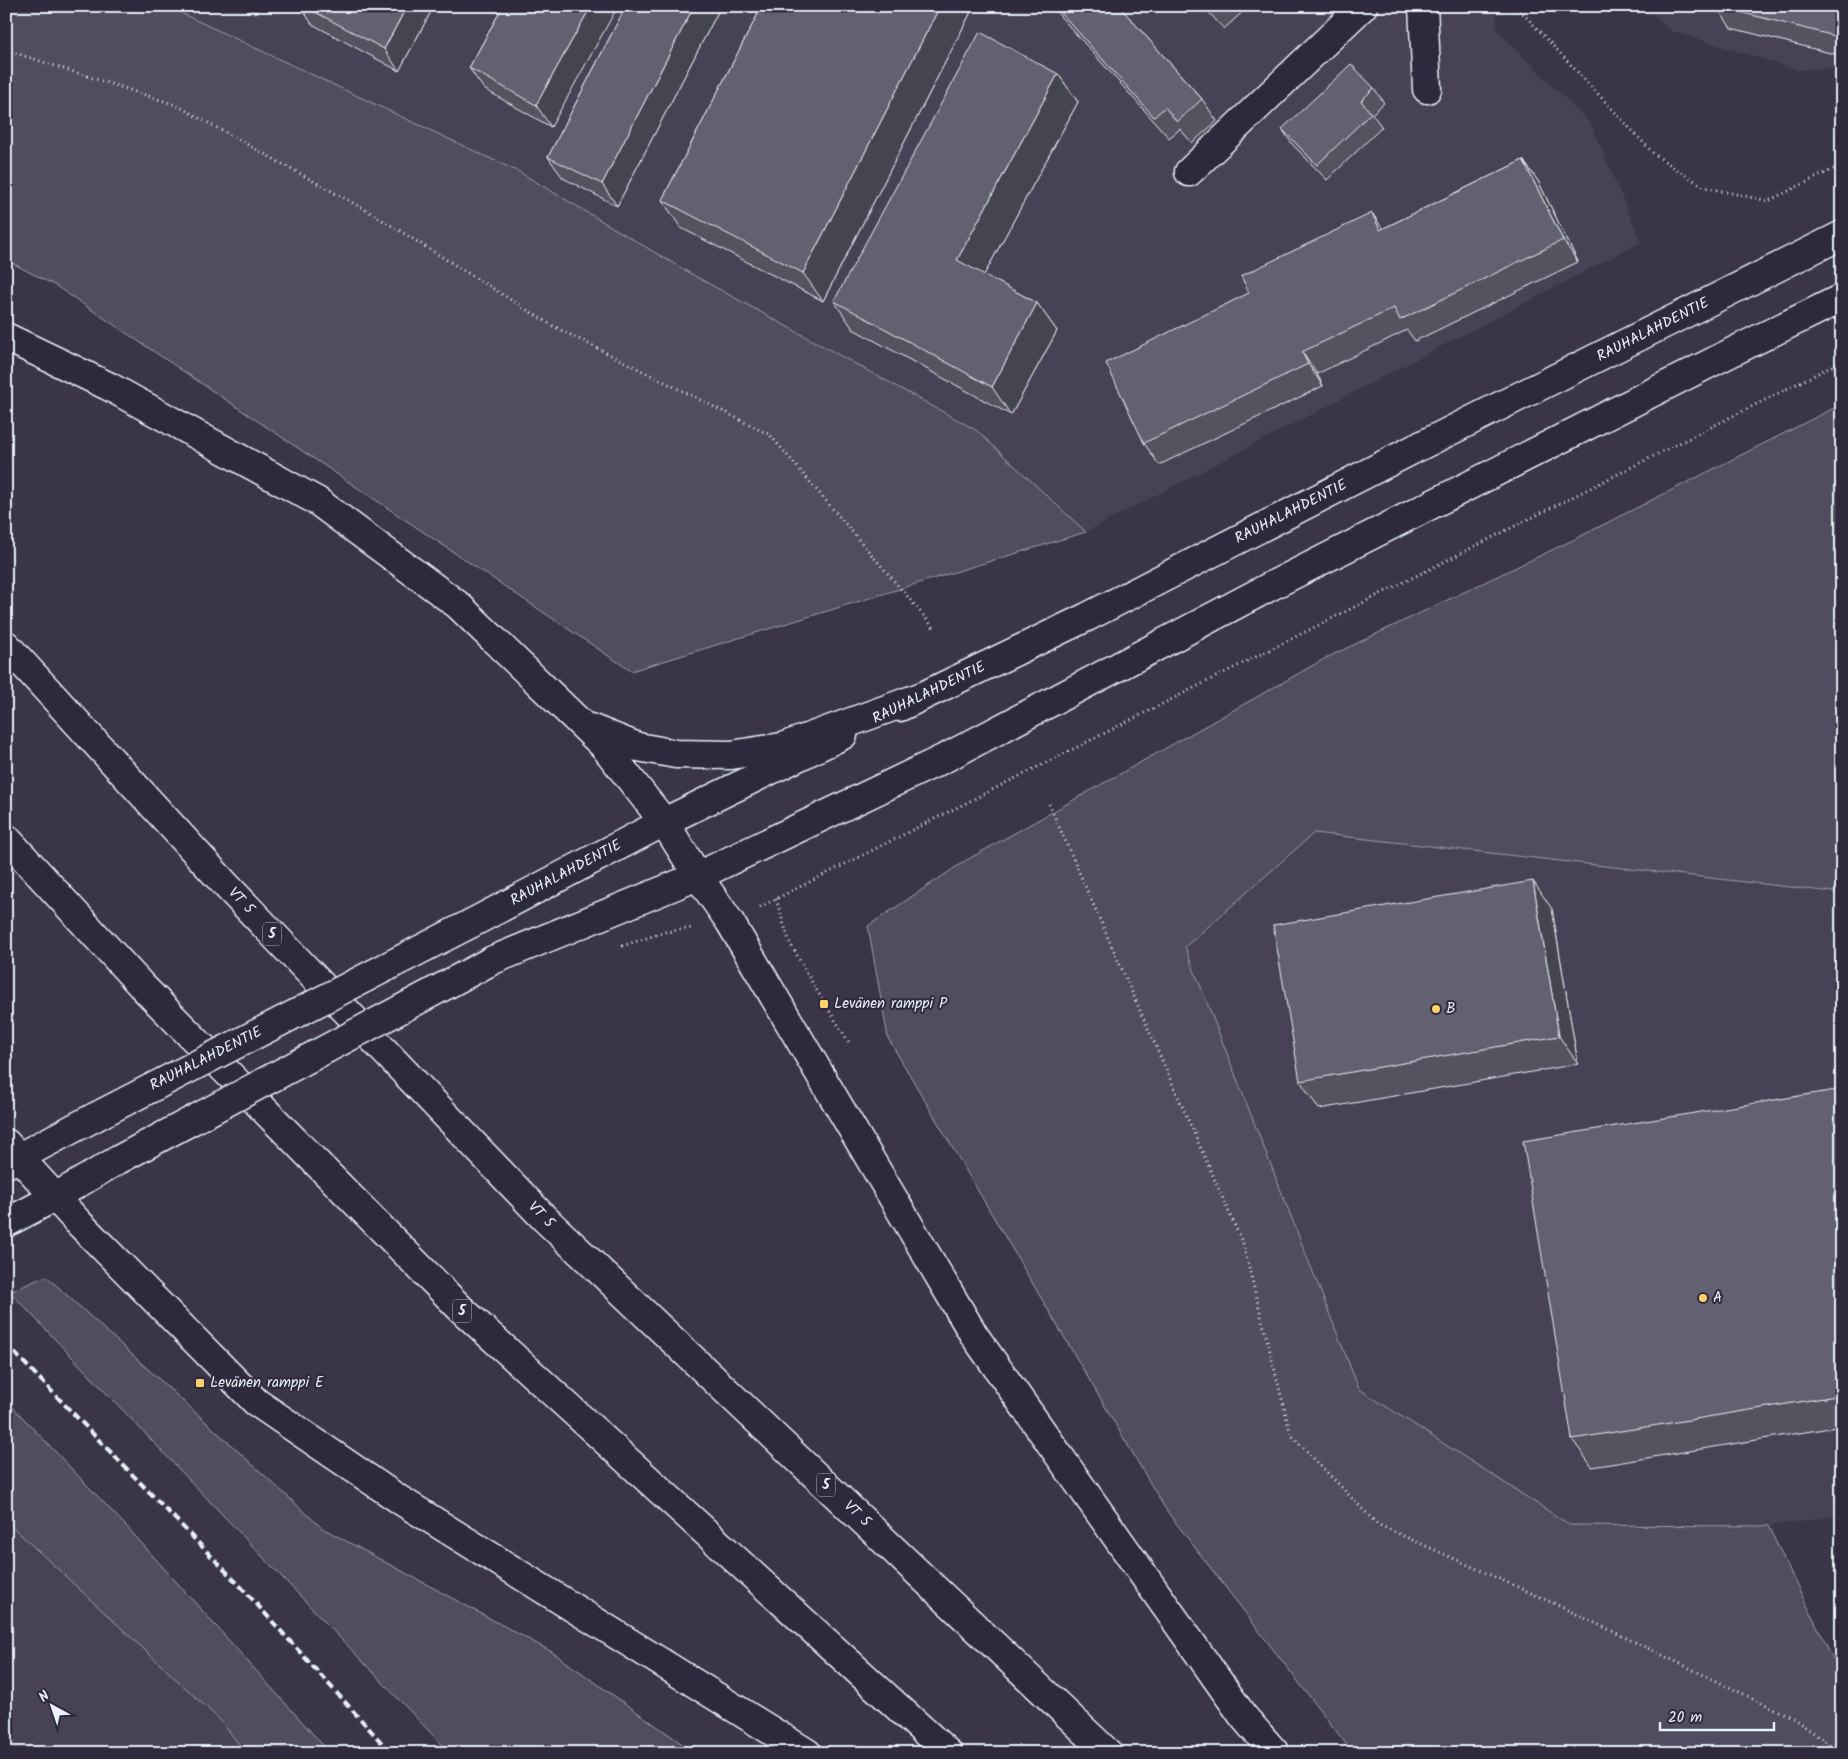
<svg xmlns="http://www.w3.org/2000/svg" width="1848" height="1759" font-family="Kalam,sans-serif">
	<rect width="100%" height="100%" fill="#3a3648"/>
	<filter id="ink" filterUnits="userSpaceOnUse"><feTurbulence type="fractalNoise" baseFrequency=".02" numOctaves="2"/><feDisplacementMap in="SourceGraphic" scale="10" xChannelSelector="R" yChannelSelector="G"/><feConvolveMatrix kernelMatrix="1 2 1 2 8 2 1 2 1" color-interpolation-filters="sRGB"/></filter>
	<g filter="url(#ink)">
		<path fill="#464354" d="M166,6H1496L1497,30L1591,124L1641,242L1086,532L976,430L693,275L519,172Z
			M1643,6H1842V68L1797,70L1672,31Z
			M1314,833L1842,893V1515L1768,1526L1570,1525L1359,1389L1185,947Z
			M6,1521L220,1720L246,1753H6Z"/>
		<path fill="#504e5f" stroke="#9ca0ac" d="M6,6H166L519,172L693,275L976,430L1086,532L631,671L56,286L6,260Z
			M1842,404V893L1314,833L1185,947L1359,1389L1570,1525L1768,1526L1842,1677V1753H1353L1166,1510L888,1038L868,926L965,861L1326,658L1575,539Z
			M46,1276L322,1528L552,1652L695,1753H450L10,1292Z
			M6,1400L126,1526L330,1753H246L220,1720L6,1521Z"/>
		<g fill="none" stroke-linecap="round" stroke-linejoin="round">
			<g stroke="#e8f1f8" stroke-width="31">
				<path id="minor" d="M1423,6L1427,89
					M1189,172L1363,6"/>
			</g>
			<g stroke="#e8f1f8" stroke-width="31">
				<path id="major" d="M900,707L1087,617L1422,445L1842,235
					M470,924L664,822L843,735
					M493,960L698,876L947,757L1273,585L1740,348L1842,298
					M6,1164L95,1117
					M6,1223L55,1197L118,1160"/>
			</g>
			<g stroke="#e8f1f8" stroke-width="31">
				<path id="highway" d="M6,337L110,387L317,501L458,605L604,746L664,822L698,876L730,922L974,1335L1243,1716L1275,1753
					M6,645L224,883L544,1218L1108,1753
					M590,728L638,747L676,754L731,755L782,747L920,697
					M6,838L141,985L460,1308L948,1753
					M6,1143L77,1221L256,1402L400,1500L807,1753"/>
			</g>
			<path stroke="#e8f1f8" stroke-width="3" stroke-dasharray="1 4" stroke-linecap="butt" d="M1516,6L1654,154L1704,187L1768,201L1842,165
				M6,50L176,105L371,213L553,326L770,435L934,628
				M1049,804L1243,1244L1291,1435L1377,1524L1553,1603L1790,1716L1841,1753
				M776,899L789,941L814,986L850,1044
				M760,907L1842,361
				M622,946L665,932L693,928"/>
			<use href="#minor" stroke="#2f2a3d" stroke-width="28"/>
			<use href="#major" stroke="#2f2a3d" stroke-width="28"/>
			<use href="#highway" stroke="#2f2a3d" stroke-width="28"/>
			<path stroke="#e8f1f8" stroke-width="4" stroke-dasharray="8 4" stroke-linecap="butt" d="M6,1344L243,1589L391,1753"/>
			<g stroke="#e8f1f8" stroke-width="31" stroke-linecap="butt">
				<path id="major-bridge" d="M95,1117L470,924
					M118,1160L493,960"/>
			</g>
			<use href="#major-bridge" stroke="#2f2a3d" stroke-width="28"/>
		</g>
		<path fill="#555361" stroke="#e8f1f8" d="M242,6H259L256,13Z
			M300,6H434L399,71L312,24Z
			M503,6L551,127L484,89L469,68Z
			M626,6H721L617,206L563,178L548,157Z
			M762,6H974L823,301L681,228L662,200Z
			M1051,6H1119L1202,99L1217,121L1192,143L1180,129L1169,138Z
			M1203,6H1249L1224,29Z
			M1716,6H1842V56L1731,28Z
			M1058,74L1078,102L984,275L1037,303L1057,331L1011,415L853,329L834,301Z
			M1374,88L1384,103L1372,114L1382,127L1327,180L1292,144L1282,129Z
			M1523,160L1538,181L1578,262L1415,341L1407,330L1317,374L1323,386L1159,465L1144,443L1249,293L1372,213L1382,229Z
			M1552,909L1578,1064L1319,1109L1300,1081Z
			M1842,1089V1426L1592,1467L1572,1439Z"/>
		<path fill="#45444f" stroke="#e8f1f8" d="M251,6H259L256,13Z
			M407,6H434L399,71L384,49Z
			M591,6H618L551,127L536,105Z
			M694,6H721L617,206L602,184Z
			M940,6H974L823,301L803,273Z
			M1842,8V46L1835,36Z
			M1058,74L1078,102L977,288L957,260Z
			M1523,160L1538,181L1578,262L1563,240Z
			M1372,213L1387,235L1380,230Z
			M1037,303L1057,331L1011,415L992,387Z
			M1302,352L1317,374L1323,386L1308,364Z
			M1533,881L1552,909L1578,1064L1559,1036Z"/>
		<path fill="#636171" stroke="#e8f1f8" d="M304,6H407L384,49Z
			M503,6H591L536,105L469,68Z
			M626,6H694L602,184L548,157Z
			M762,6H940L803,273L662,200Z
			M1055,6H1119L1202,99L1177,122L1165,107L1154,117Z
			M1716,6H1842V8L1835,36Z
			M980,32L1058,74L957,260L1037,303L992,387L834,301Z
			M1351,64L1374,88L1361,101L1371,113L1317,165L1282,129Z
			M1523,160L1563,240L1400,320L1394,308L1302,352L1308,364L1144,443L1106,363L1249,293L1241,276L1372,213L1380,230Z
			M1533,881L1559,1036L1300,1081L1273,925Z
			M1842,1089V1395L1572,1439L1523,1141Z"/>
	</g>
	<g fill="#ffd166" stroke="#2f2a3d" stroke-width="2">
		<rect x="819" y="999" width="10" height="10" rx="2.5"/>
		<circle cx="1436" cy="1009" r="5"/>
		<circle cx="1703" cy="1298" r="5"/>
		<rect x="195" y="1378" width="10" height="10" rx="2.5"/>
	</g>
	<g text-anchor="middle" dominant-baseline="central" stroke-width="4" stroke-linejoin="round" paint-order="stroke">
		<g fill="#2f2a3d" stroke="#b0b5c0" stroke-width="1">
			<rect x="263" y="922.5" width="18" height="23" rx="4"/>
			<rect x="453" y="1299.5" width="18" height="23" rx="4"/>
			<rect x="817" y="1473.5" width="18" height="23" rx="4"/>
		</g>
		<g font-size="14" font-weight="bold" fill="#e8f1f8">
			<text x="272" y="934">5</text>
			<text x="462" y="1311">5</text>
			<text x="826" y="1485">5</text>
		</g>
		<g font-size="15" fill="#e8f1f8" stroke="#2f2a3d">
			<text transform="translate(1653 330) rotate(-27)">RAUHALAHDENTIE</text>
			<text transform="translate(1291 512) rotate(-27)">RAUHALAHDENTIE</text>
			<text transform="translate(929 693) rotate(-26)">RAUHALAHDENTIE</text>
			<text transform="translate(566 873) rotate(-28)">RAUHALAHDENTIE</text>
			<text transform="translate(241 901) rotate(46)">VT 5</text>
			<text transform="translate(206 1059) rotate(-27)">RAUHALAHDENTIE</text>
			<text transform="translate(541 1215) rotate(45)">VT 5</text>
			<text transform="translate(857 1514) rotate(43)">VT 5</text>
		</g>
		<g font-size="15" fill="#e8f1f8" stroke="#2f2a3d" text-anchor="start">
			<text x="834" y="1004">Levänen ramppi P</text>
			<text x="1446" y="1009">B</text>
			<text x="1713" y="1298">A</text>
			<text x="210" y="1383">Levänen ramppi E</text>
		</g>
	</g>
	<rect width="1848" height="1759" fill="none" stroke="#2f2a3d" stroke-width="25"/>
	<rect x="12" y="12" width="1823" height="1734" fill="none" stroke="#e8f1f8" stroke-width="2" filter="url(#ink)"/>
	<g transform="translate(52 1706) rotate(320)" stroke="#2f2a3d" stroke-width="4" paint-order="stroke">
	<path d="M0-4L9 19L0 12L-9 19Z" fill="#e8f1f8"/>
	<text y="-8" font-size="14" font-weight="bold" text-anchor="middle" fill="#e8f1f8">N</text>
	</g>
	<path d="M1660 1722v8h114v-8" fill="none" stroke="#e8f1f8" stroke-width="2.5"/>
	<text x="1668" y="1722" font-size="15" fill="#e8f1f8" stroke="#2f2a3d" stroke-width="4" paint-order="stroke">20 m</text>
</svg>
